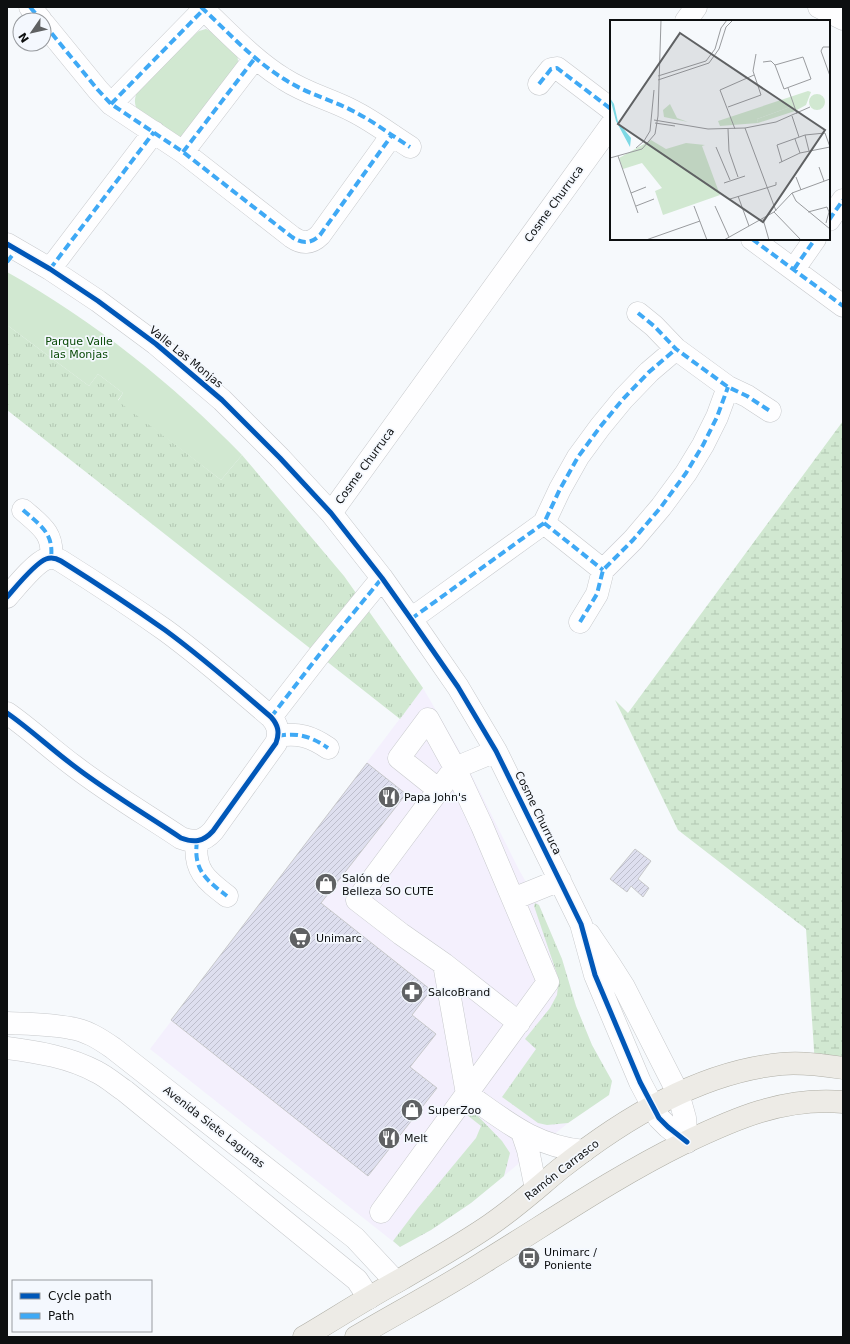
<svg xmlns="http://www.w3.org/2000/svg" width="850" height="1344" font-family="'DejaVu Sans',sans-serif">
	<defs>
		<pattern id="grass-tufts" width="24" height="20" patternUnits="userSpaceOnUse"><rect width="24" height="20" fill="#d1e8d1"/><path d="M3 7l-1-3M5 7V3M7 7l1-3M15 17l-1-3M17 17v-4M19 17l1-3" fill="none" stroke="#b2c6b2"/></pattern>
		<pattern id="wetland-marsh" width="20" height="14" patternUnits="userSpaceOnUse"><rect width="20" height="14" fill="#d1e8d1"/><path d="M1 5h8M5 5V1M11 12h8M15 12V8" fill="none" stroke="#b2c6b2"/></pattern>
		<pattern id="building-hatch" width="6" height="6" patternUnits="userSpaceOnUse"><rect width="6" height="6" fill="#dedfef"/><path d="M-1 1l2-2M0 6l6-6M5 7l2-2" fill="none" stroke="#bdbecc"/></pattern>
	</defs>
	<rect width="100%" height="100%" fill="#f6f9fc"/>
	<path fill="#f4f0fd" d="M423,688L458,748L518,868L539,905L562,959L576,1006L592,1045L612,1081L609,1095L568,1123L471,1203L431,1230L400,1247L150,1049Z"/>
	<path fill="url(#grass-tufts)" d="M7,325L89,386L98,374L123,393L118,400L221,480L242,455L344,576L423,688L400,719L7,410Z
		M535,903L539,905L562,959L576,1006L592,1045L612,1081L609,1095L568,1123L547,1125L538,1123L502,1097L536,1049L525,1039L550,1008L557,995L558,986V977L534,906Z
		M472,1110L502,1141L510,1153L504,1176L471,1203L431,1230L400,1247L393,1241L418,1208L476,1138L481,1126L467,1115Z"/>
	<path fill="url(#wetland-marsh)" d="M843,421V1068L815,1065L806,929L678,830L615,700L628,713Z"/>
	<path fill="#d1e8d1" d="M206,29C214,32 230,45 236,53C238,56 238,60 238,65L180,139C170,133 141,117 136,107C134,102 135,97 137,92L192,37L199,31Z
		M7,272C94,321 172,383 242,455L221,480L118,401L123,393L98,374L89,386L7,325Z"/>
	<path fill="url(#building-hatch)" stroke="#c7c8ca" d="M367,763L406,794L321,903L431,990L412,1015L436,1034L410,1067L437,1088L368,1176L171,1020Z
		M635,849L651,861L638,879L649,888L643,897L631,886L627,892L610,879Z"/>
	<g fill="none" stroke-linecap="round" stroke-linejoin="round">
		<g stroke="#c7c9cc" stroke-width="23">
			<path id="minor" d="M30,7L41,20
				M201,7C228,32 253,60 284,79C307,94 330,99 353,111C373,121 391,135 410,147
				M819,7L843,19
				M686,21L696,7
				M44,24L98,90L111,104L183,152L292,237C302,244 311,244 320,235L392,135
				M539,84L551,69L557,68L611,109
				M111,104L204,9
				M183,152L255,58
				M829,220L843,200
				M752,239L843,306
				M7,244L50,269L98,301L156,344L222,400L280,458L331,513L382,578L411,619L458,687L496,751L581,924L595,975L640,1082L659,1118L668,1127L687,1142
				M50,269L154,132
				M794,269L815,239
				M638,313L654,326L676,349L728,387L747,396L770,411
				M23,510C40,525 54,533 51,558
				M331,513L611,125
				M544,523L603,570
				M7,597C15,588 35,563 46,559C51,557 56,558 61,561C96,583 131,606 165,630C202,657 236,687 271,717C278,725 280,732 276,743L213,831C203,842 194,843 181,838C145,814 108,792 74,766C51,749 30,729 7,713
				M411,619L544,523L560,489L578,457L600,427L623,399L649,372L676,349
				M580,622L597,594L603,570L633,540L661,507L686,473L703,445L717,417L728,387
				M271,717L319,655L382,578
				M278,736C298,732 312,737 328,748
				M496,751L455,768L357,900L401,934L444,964L519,1023
				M197,841C193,870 206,880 227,896
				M513,899L560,880
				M589,934L610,965L624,987L678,1093L685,1118L687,1142
				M444,964L467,1094C507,1122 534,1146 584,1151
				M7,1023C28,1024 50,1024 70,1028C86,1030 100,1039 113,1048L355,1238L396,1282
				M7,1048C38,1052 69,1057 97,1072C107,1077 116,1085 125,1091L357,1280L369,1298
				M522,1132L528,1150L536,1189
				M381,1212L548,982L482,826L455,768L428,719L399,758L439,790"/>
		</g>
		<g stroke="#afaea5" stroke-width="23">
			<path id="major" d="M304,1337C336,1318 367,1298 400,1280C430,1262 461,1245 490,1225C515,1208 537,1188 560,1169C623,1119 699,1072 781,1064C802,1062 823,1065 843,1068
				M356,1337C400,1311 446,1287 489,1259C554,1219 615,1177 684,1143C736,1118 784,1097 843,1102"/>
		</g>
		<use href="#minor" stroke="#fefeff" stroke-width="22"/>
		<use href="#major" stroke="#edebe6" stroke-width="22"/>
		<path stroke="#3fa9f5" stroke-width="4" stroke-dasharray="8 4" stroke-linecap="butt" d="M30,7L41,20
			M201,7C228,32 253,60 284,79C307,94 330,99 353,111C373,121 391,135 410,147
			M44,24L98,90L111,104L183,152L292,237C302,244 311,244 320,235L392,135
			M539,84L551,69L557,68L611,109
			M111,104L204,9
			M183,152L255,58
			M829,220L843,200
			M752,239L843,306
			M7,262L17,249
			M50,269L154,132
			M794,269L815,239
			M638,313L654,326L676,349L728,387L747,396L770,411
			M23,510C40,525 54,533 51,558
			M544,523L603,570
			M411,619L544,523L560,489L578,457L600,427L623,399L649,372L676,349
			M580,622L597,594L603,570L633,540L661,507L686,473L703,445L717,417L728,387
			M271,717L319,655L382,578
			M278,736C298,732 312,737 328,748
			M197,841C193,870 206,880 227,896"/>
		<g stroke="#f4f8fe" stroke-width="8">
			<path id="cycleway" d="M7,244L50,269L98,301L156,344L222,400L280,458L331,513L382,578L411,619L458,687L496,751L581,924L595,975L640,1082L659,1118L668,1127L687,1142
				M7,597C15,588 35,563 46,559C51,557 56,558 61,561C96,583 131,606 165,630C202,657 236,687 271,717C278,725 280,732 276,743L213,831C203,842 194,843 181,838C145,814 108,792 74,766C51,749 30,729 7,713"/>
		</g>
		<use href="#cycleway" stroke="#0057b8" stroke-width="5"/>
	</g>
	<defs>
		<g id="restaurant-disc" transform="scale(1.15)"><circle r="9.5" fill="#5f6163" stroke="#f4f8fe"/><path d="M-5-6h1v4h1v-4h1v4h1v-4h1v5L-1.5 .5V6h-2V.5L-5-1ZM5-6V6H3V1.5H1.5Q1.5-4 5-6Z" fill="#fff"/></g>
		<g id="shop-disc" transform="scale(1.15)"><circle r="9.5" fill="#5f6163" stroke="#f4f8fe"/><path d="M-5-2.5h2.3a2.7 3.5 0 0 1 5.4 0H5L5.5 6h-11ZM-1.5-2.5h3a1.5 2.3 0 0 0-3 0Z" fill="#fff"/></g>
		<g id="supermarket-disc" transform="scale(1.15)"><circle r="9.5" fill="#5f6163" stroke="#f4f8fe"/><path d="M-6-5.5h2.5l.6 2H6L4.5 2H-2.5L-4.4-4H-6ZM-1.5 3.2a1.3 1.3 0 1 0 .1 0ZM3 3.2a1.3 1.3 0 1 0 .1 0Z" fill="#fff"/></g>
		<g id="pharmacy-disc" transform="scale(1.15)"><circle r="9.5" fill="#5f6163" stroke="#f4f8fe"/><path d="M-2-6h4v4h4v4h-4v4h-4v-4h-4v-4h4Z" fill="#fff"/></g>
		<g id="bus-disc" transform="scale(1.15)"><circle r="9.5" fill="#5f6163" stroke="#f4f8fe"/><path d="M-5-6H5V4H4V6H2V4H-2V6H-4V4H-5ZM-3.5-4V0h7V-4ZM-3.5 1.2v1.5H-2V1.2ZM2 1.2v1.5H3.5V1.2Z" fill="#fff"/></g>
	</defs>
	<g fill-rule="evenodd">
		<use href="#restaurant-disc" x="389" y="797"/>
		<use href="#shop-disc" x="326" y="884"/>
		<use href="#supermarket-disc" x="300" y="938"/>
		<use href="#pharmacy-disc" x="412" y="992"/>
		<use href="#shop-disc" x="412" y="1110"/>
		<use href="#restaurant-disc" x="389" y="1138"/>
		<use href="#bus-disc" x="529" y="1258"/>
	</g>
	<g text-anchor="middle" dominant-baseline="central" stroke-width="3.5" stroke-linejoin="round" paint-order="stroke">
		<g font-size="11" fill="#0d0f10" stroke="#f4f8fe">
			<text transform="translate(554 204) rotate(-54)">Cosme Churruca</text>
			<text transform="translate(186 357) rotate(39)">Valle Las Monjas</text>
			<text transform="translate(365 466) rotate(-54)">Cosme Churruca</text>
			<text transform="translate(538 813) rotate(64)">Cosme Churruca</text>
			<text transform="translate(214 1127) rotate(38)">Avenida Siete Lagunas</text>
			<text transform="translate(562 1170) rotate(-38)">Ramón Carrasco</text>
		</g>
		<g font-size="11" fill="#0b4b08" stroke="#f4f8fe">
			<text x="79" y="341">Parque Valle<tspan x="79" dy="13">las Monjas</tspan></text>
		</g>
		<g font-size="11" fill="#0d0f10" stroke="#f4f8fe" text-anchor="start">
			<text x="404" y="797">Papa John's</text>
			<text x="342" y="878">Salón de<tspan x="342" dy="13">Belleza SO CUTE</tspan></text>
			<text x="316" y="938">Unimarc</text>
			<text x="428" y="992">SalcoBrand</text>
			<text x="428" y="1110">SuperZoo</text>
			<text x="404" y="1138">Melt</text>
			<text x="544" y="1252">Unimarc /<tspan x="544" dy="13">Poniente</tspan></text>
		</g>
	</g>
	<g transform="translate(610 20)">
		<rect width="220" height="220" fill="#f6f9fc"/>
		<path d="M198,71L201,72L196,85L185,91L180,87L147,99L148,103L110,106L108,101ZM60,84L67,98L78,102L54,97L53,90Z" fill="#d1e8d1"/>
		<path d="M41,120L56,129L76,123L95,125L92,126L110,175L53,195L45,171L52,168L32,143L13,149L9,138Z" fill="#d1e8d1"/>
		<path d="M199 82a8 8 0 1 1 16 0a8 8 0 1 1-16 0ZM180,87L185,91L148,103L147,99Z" fill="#d1e8d1"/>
		<path d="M0,78L4,84L8,102L21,118L20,127L6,101Z" fill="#7ed9e5"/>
		<path fill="none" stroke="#999b9e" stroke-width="1" d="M220,27H213L211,31L220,56M193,37L201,59L174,69L165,45ZM153,42L161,41L165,45M48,56L96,41L105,29L111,8L117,0M48,60L99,43L109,29L116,7L123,0M178,68L187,94M118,87L151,75L143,51L146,34M182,96L189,117M44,100L98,109L135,108L166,102L200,87M45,103L65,106M135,108L166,191M118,109L119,131L128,157M125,109L110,70L144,55M195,115L199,131M185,119L190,133M106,127L120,160M26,128L34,121L40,111L44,70M8,136L28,193M0,138L32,129L45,114L48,96L51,0M172,142L167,125L195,115L215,113L220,127M169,143L190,133L220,127M209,147L214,161M186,157L191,170M114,163L135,156M21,173L36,167M182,173L186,181L220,209M128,176L139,206M120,179L166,165V162M26,186L44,179M84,186L97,220M105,186L119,217M164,192L191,220M198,192L217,187L219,192L216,203M153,199L159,220M36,220L90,201M114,220L164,192L182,173L220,159"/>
		<path fill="#5f6163" fill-opacity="0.15" stroke="#5f6163" stroke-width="2" d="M70,13L215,110L153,202L8,104Z"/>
		<rect width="220" height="220" fill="none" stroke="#0d0f10" stroke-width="2"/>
	</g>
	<rect width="850" height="1344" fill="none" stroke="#0d0f10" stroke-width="16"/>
	<rect x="12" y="1280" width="140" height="52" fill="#f4f8fe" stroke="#989b9f"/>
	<rect x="20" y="1293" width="20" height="6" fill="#0057b8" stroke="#989b9f"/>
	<text x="48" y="1300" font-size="12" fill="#0d0f10">Cycle path</text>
	<rect x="20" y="1313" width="20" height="6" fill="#3fa9f5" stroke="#989b9f"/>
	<text x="48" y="1320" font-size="12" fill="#0d0f10">Path</text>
	<g transform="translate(32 32) rotate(236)"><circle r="19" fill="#f4f8fe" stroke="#989b9f"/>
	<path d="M0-3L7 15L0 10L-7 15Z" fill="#5f6163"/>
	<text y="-6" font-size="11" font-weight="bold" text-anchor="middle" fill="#0d0f10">N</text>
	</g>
</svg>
